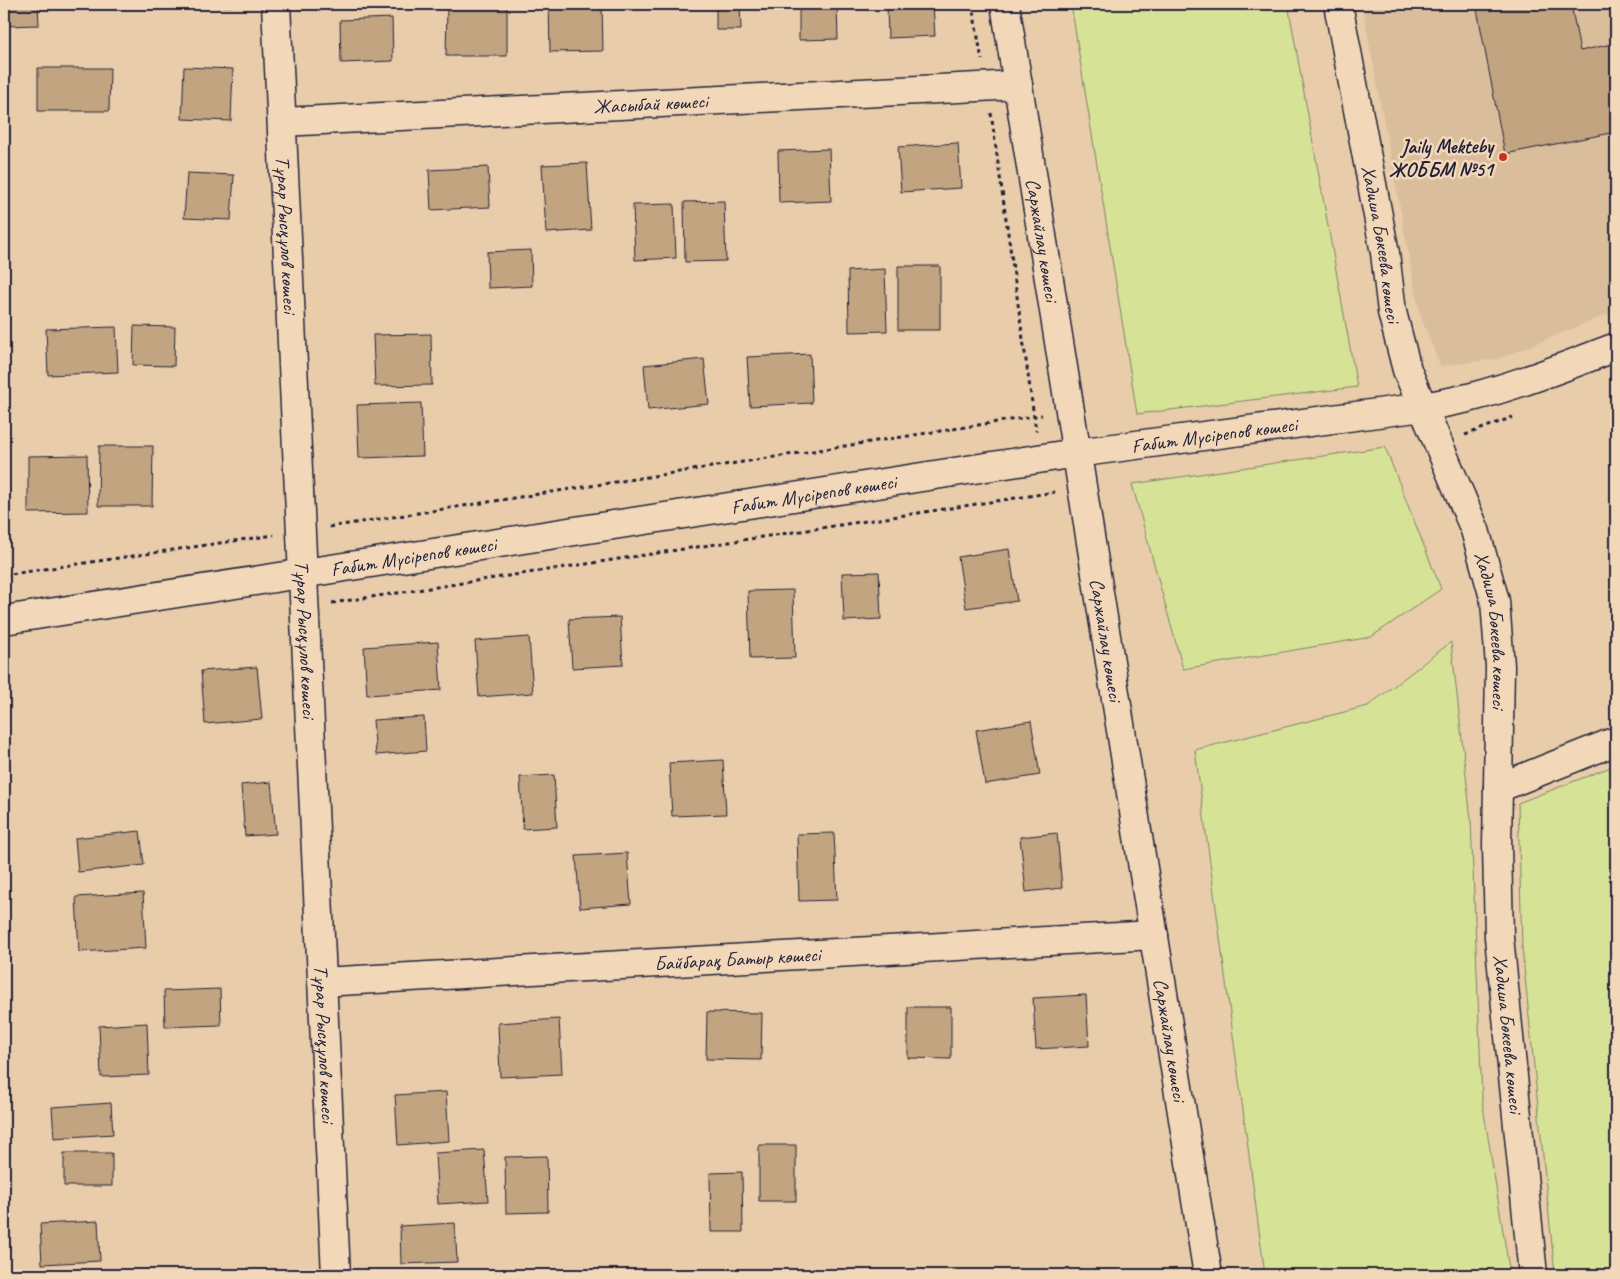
<svg xmlns="http://www.w3.org/2000/svg" width="1620" height="1279" font-family="Caveat,sans-serif">
	<rect width="100%" height="100%" fill="#e9cdaa"/>
	<filter id="ink" filterUnits="userSpaceOnUse"><feTurbulence type="fractalNoise" baseFrequency=".02" numOctaves="2"/><feDisplacementMap in="SourceGraphic" scale="10" xChannelSelector="R" yChannelSelector="G"/><feConvolveMatrix kernelMatrix="1 2 1 2 8 2 1 2 1" color-interpolation-filters="sRGB"/></filter>
	<g filter="url(#ink)">
		<path fill="#dabe9b" d="M1362,4H1616V311L1498,359L1440,366L1420,315Z"/>
		<path fill="#d6e396" stroke="#7c8268" d="M1071,4H1288L1357,387L1137,414Z
			M1385,447L1441,589L1371,637L1183,669L1132,484Z
			M1451,642L1471,820L1482,1100L1510,1275H1265L1195,750L1368,706Z
			M1616,765V1275H1555L1522,947L1518,803Z"/>
		<path fill="#c3a480" stroke="#22223b" d="M4,4H38L39,25L4,26Z
			M186,4H233V6H186Z
			M549,4H602L603,51L550,52Z
			M716,4H740L741,30H716Z
			M799,4H837L838,39L799,40Z
			M887,4H933L935,36L888,38Z
			M1476,4H1571L1580,51L1616,43V132L1505,154Z
			M447,7H507V56H446Z
			M392,18L393,61L341,63L340,20Z
			M184,67L233,69L231,121L182,119Z
			M38,68H110L109,111H38Z
			M958,143L961,188L901,192L898,147Z
			M829,149L831,201L779,203L778,151Z
			M587,163L591,230L546,233L542,165Z
			M488,167L490,207L431,210L429,170Z
			M187,173L234,175L231,220L184,218Z
			M724,201L726,261L685,262L684,202Z
			M674,204L676,258L635,260L633,205Z
			M531,250L532,286L488,288L487,252Z
			M898,266H940V330H898Z
			M885,269L887,331L849,332L848,271Z
			M134,326L175,327L174,366L133,365Z
			M116,327L118,372L48,375L46,329Z
			M431,334L432,385L375,386L373,335Z
			M810,354L812,403L750,406L747,357Z
			M704,359L709,404L648,410L644,365Z
			M421,403L423,456L359,458L357,405Z
			M99,446H153L152,506H98Z
			M87,455L88,512L28,513V456Z
			M1009,549L1017,601L966,608L958,557Z
			M879,572L881,619L844,621L842,573Z
			M793,590L795,658L750,659L748,591Z
			M620,617L623,665L572,668L569,619Z
			M529,637L533,693L479,697L475,641Z
			M438,642L441,690L367,695L364,647Z
			M257,667L262,719L205,724L201,671Z
			M424,717L426,751L376,755L373,720Z
			M1031,721L1040,775L985,784L976,730Z
			M723,760L726,814L672,816L669,763Z
			M554,775L557,827L523,829L520,777Z
			M271,782L276,834L245,836L241,785Z
			M140,831L144,865L78,872L75,838Z
			M834,833L837,900L799,901L797,834Z
			M1057,833L1062,888L1026,892L1020,837Z
			M627,853L631,904L580,908L576,856Z
			M143,893L146,948L79,952L76,897Z
			M220,989L221,1025L165,1027L164,991Z
			M1086,995L1089,1046L1036,1049L1033,998Z
			M908,1007H951V1059L908,1058Z
			M707,1012L762,1013L761,1060L706,1059Z
			M559,1019L562,1074L500,1077L498,1023Z
			M147,1023L149,1075L101,1077L99,1026Z
			M446,1092L449,1141L398,1145L395,1095Z
			M111,1103L113,1134L54,1138L52,1107Z
			M759,1145H796V1201H759Z
			M484,1150L488,1201L438,1204L435,1153Z
			M64,1153H112V1186H64Z
			M547,1156L548,1212L506,1213L505,1157Z
			M742,1172L743,1232H711L710,1173Z
			M98,1221L100,1261L42,1264L40,1224Z
			M455,1223L457,1262L401,1264L400,1226Z"/>
		<g fill="none" stroke-linecap="round" stroke-linejoin="round">
			<g stroke="#22223b" stroke-width="31">
				<g id="street">
					<path id="s1" d="M276,4L336,1275"/>
					<path id="s2" d="M1005,4L1208,1275"/>
					<path id="s3" d="M1338,4L1385,253L1392,312L1407,370L1475,530L1495,601L1500,666L1497,846L1499,937L1533,1275"/>
					<path id="s4" d="M282,122L1018,85"/>
					<path id="s5" d="M4,620L1076,453L1423,407C1439,404 1456,401 1472,397C1521,384 1569,365 1616,347"/>
					<path d="M1498,788L1616,741"/>
					<path id="s6" d="M322,982L1154,935"/>
				</g>
			</g>
			<path stroke="#22223b" stroke-width="3" stroke-dasharray="4 4" stroke-linecap="butt" d="M972,4L982,60
				M991,113L1036,431
				M1465,435L1513,417
				M329,527L1042,415
				M4,575L274,535
				M332,603L1055,492"/>
			<use href="#street" stroke="#f2d8b9" stroke-width="28"/>
		</g>
	</g>
	<circle fill="#c8321e" stroke="#f2d8b9" stroke-width="2" cx="1503" cy="157" r="5"/>
	<g text-anchor="middle" dominant-baseline="central" stroke-width="5" stroke-linejoin="round" paint-order="stroke">
		<g font-size="20" fill="#22223b" stroke="#f2d8b9">
			<text stroke="none"><textPath href="#s4" startOffset="369">Жасыбай көшесі</textPath></text>
			<text stroke="none"><textPath href="#s1" startOffset="231">Тұрар Рысқұлов көшесі</textPath></text>
			<text stroke="none"><textPath href="#s2" startOffset="239">Саржайлау көшесі</textPath></text>
			<text stroke="none"><textPath href="#s3" startOffset="244">Хадиша Бөкеева көшесі</textPath></text>
			<text stroke="none"><textPath href="#s5" startOffset="1224">Ғабит Мүсірепов көшесі</textPath></text>
			<text stroke="none"><textPath href="#s5" startOffset="819">Ғабит Мүсірепов көшесі</textPath></text>
			<text stroke="none"><textPath href="#s5" startOffset="414">Ғабит Мүсірепов көшесі</textPath></text>
			<text stroke="none"><textPath href="#s3" startOffset="649">Хадиша Бөкеева көшесі</textPath></text>
			<text stroke="none"><textPath href="#s1" startOffset="636">Тұрар Рысқұлов көшесі</textPath></text>
			<text stroke="none"><textPath href="#s2" startOffset="644">Саржайлау көшесі</textPath></text>
			<text stroke="none"><textPath href="#s6" startOffset="416">Байбарақ Батыр көшесі</textPath></text>
			<text stroke="none"><textPath href="#s3" startOffset="1054">Хадиша Бөкеева көшесі</textPath></text>
			<text stroke="none"><textPath href="#s2" startOffset="1049">Саржайлау көшесі</textPath></text>
			<text stroke="none"><textPath href="#s1" startOffset="1041">Тұрар Рысқұлов көшесі</textPath></text>
		</g>
		<g font-size="20" font-weight="bold" fill="#22223b" stroke="#f2d8b9" text-anchor="end">
			<text x="1493" y="146">Jaily Mekteby<tspan x="1493" dy="23">ЖОББМ №51</tspan></text>
		</g>
	</g>
	<rect width="1620" height="1279" fill="none" stroke="#f2d8b9" stroke-width="20"/>
	<rect x="10" y="10" width="1600" height="1259" fill="none" stroke="#22223b" stroke-width="2" filter="url(#ink)"/>
</svg>
